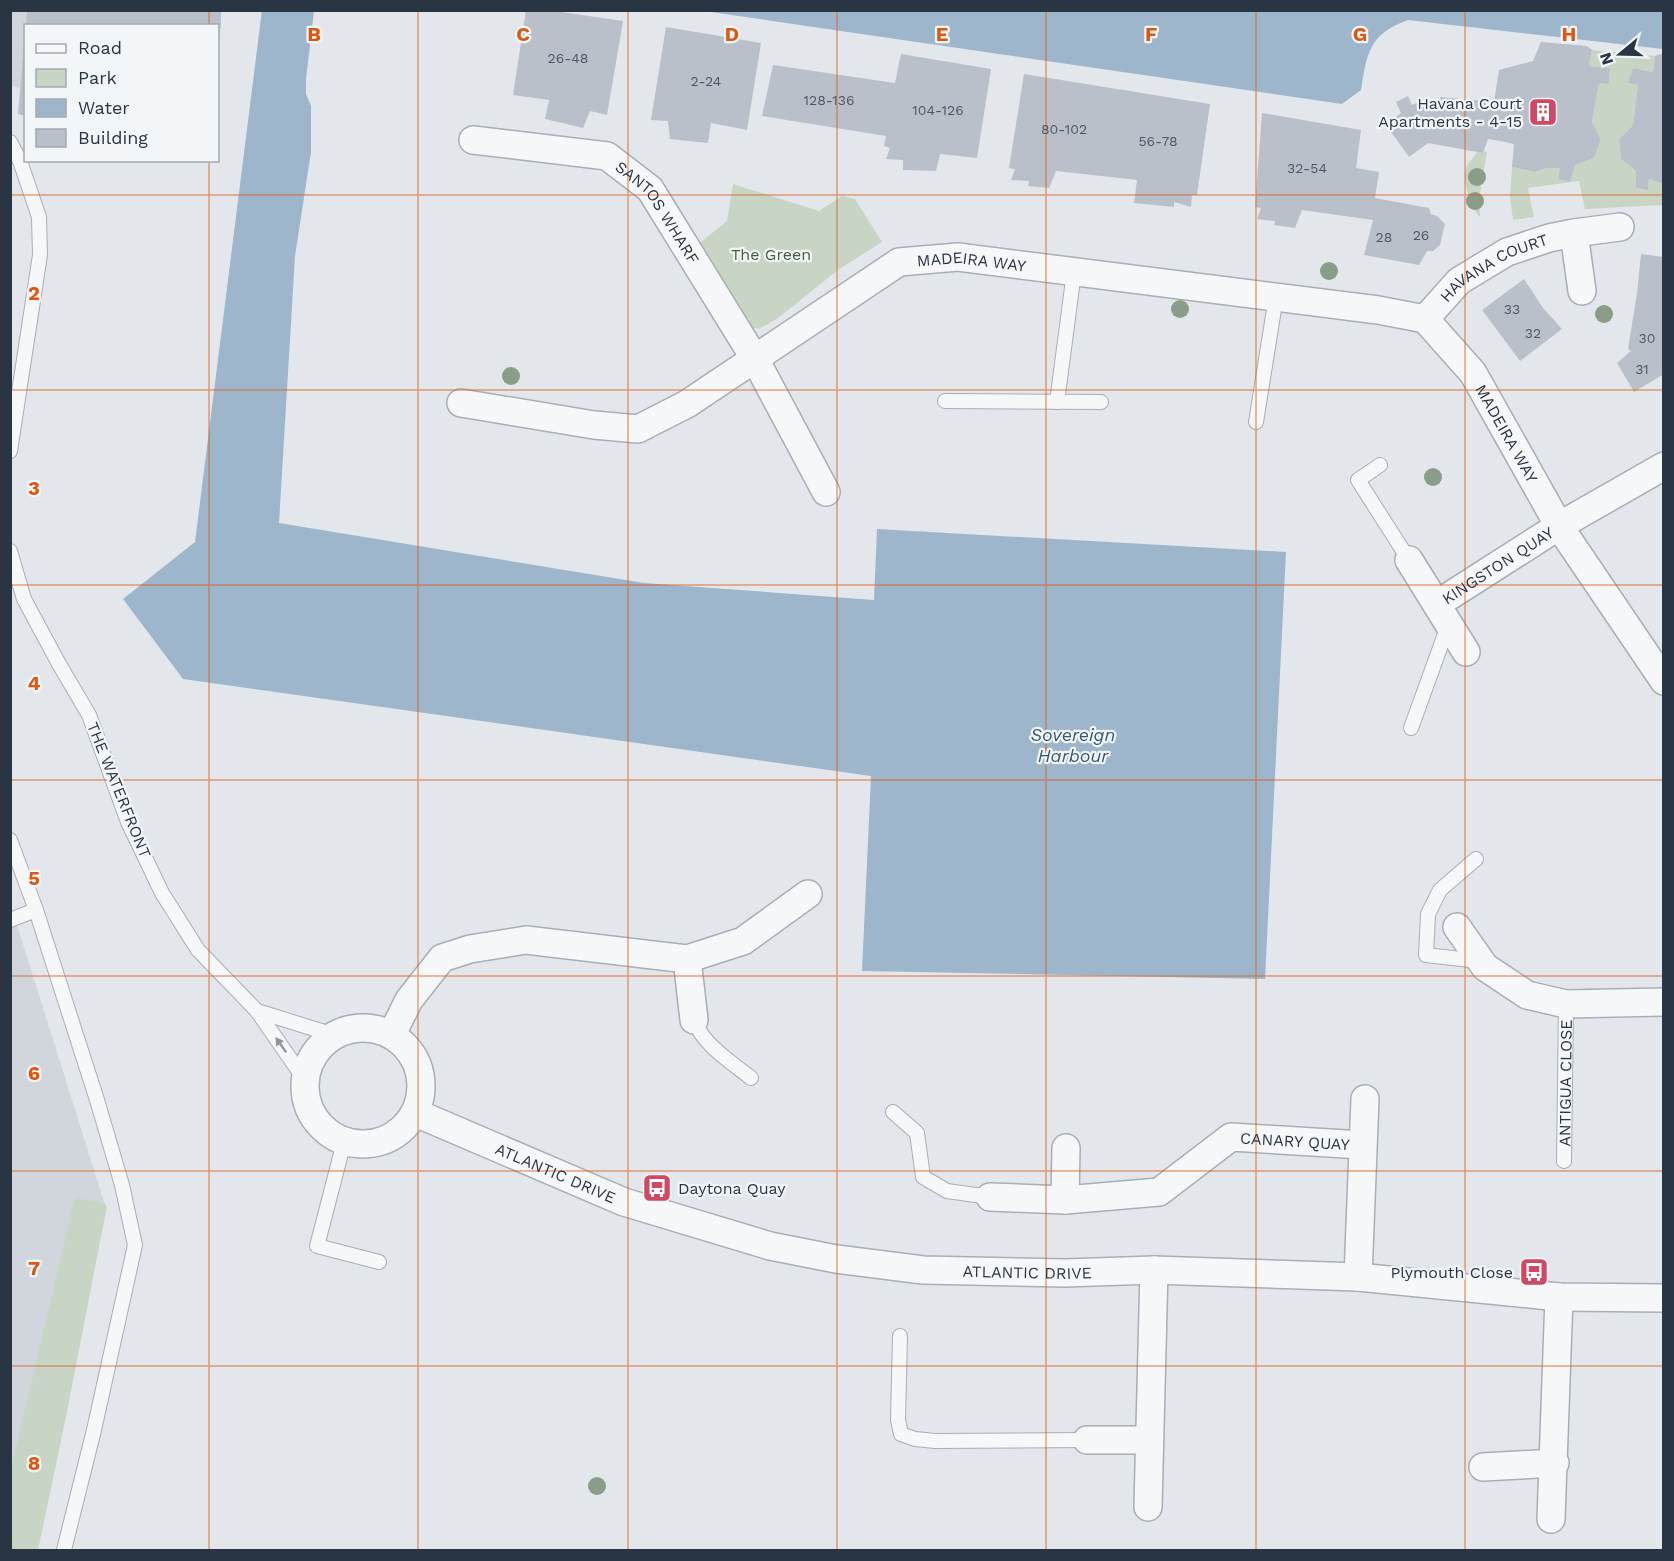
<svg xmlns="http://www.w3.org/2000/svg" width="1674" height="1561" font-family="'Work Sans',sans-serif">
	<rect width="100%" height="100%" fill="#e3e7eb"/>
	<path fill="#d1d6dd" d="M10,11H217L214,25L26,26L25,89L11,86Z
		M11,906L105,1205L11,1550Z"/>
	<path fill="#c9d5c4" d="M1592,50L1655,56L1653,72L1633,68L1629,83L1638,85L1633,125L1619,139L1621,159L1636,171V188L1648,189L1649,179L1664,184L1663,205L1585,209L1579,181L1528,188L1534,217L1513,220L1510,197L1512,167L1535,172L1546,168H1560L1558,179L1570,181L1575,165L1594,158L1601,140L1592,122L1599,83H1609L1610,68L1589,66Z
		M1484,151L1487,152L1479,199L1480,217C1472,210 1461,179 1466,168C1468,163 1474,157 1477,152L1483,153Z
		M733,184L819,211L842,196L855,199L882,242L838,270L777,319L759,329L744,326L696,246L727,221Z
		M76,1198L104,1203L107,1206L65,1422L38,1550H11V1468L74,1201Z"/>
	<path fill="#9eb6cb" d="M262,10L314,11L306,79V94L311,106V152L295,256L279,523L644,583L874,600L877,529L1286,552L1265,979L862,971L871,776L183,679L123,599L195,542Z
		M1663,10V49L1408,20C1369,34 1367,53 1361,90L1342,104L704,11Z"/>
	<path fill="#bac0c9" d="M27,10H221V24L219,38L218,26H26Z
		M526,10H548L623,21L607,115L590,111L583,128L545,119L549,100L513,95Z
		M666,27L761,43L747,130L711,123L708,143L670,139L668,121L651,120Z
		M1541,42L1587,46L1592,50L1589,66L1610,68L1609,84L1599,83L1592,122L1601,140L1594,158L1575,165L1570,182L1558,179L1560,168H1546L1535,172L1512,167L1514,144L1500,141L1488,139L1483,153L1428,143L1409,157L1386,125L1401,113L1396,102L1408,96L1412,105L1419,102L1439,105L1440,97L1494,102L1499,70L1533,61Z
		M24,46H26V116L18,114Z
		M901,54L991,69L977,158L940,154L936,171L903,170V160L886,159L890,148L884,146L886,136L762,116L773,65L895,83Z
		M1661,54L1664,55V184L1649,179L1648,190L1636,188V171L1621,159L1619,139L1633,125L1638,85L1628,83L1633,68L1653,72L1655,56Z
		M1024,74L1210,104L1197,195H1192L1191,207L1174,202V207L1134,203L1137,180L1056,171L1049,188L1028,186L1029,181L1011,180L1015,169L1009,168Z
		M1262,113L1361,130L1356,168L1379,172L1375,198L1429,208L1431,214L1437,216L1445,224L1440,245L1433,251H1427L1419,265L1364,255L1373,220L1302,210L1295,228L1274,225L1275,221L1257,219L1261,208L1255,207Z
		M1641,254L1664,257V374L1634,392L1617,363L1631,351L1628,349L1637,293Z
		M1524,279L1543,308L1562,329L1520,361L1482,310Z"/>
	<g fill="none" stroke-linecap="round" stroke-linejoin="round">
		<g stroke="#a8aeb6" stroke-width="16">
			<g id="service">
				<path d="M10,142L20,161L39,217L40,255L10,451"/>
				<path d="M945,401L1101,402"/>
				<path d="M1057,402L1074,272"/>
				<path d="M1256,422L1276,297"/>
				<path d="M1380,465L1358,480L1409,560"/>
				<path d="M10,551L24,599L59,664L89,715L128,822L162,893L198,950L257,1011L305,1080"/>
				<path d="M1411,728L1449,623"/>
				<path d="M10,840L36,910L97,1100L122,1185L135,1245L94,1430L64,1550"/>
				<path d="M1476,859L1440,890L1428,914L1426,955L1479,961"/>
				<path d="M10,920L36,910"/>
				<path d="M257,1011L334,1035"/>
				<path d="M694,1020C703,1045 731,1062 751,1078"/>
				<path d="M893,1112L917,1133L923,1177L947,1191L990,1197"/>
				<path d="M344,1142L317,1246L379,1262"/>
				<path id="s1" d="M1564,1161L1566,1004"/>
				<path d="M900,1336L898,1420L901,1434L915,1439L935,1441L1087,1440"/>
			</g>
		</g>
		<g stroke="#a8aeb6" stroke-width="30">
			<g id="minor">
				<path id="s2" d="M473,140L607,156L650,189L755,359L826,492"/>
				<path d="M1574,233L1582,291"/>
				<path id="s3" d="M1425,319L1459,281L1507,252L1549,238L1574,233L1620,227"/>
				<path id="s4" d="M461,403L594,425L638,429L687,404L899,262L958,257L1378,310L1425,319L1473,373L1559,526L1664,681"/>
				<path d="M1409,560L1466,652"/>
				<path id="s5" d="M1437,604L1559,526L1664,466"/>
				<path d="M1457,927L1485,967L1527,995L1566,1004L1664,1002"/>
				<path d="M687,959L694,1020"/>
				<circle cx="363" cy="1086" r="58"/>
				<path d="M392,1034L409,1000L442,958L470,949L526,940L687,959L743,941L808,894"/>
				<path id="s6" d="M416,1113L624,1202L770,1246L836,1259L923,1270L1065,1273L1154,1270L1358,1277L1559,1297L1664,1298"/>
				<path id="s7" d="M990,1197L1065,1200L1159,1192L1231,1137L1362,1145"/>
				<path d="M1065,1200L1066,1148"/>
				<path d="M1358,1277L1365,1099"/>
				<path d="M1087,1440H1148"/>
				<path d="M1483,1467L1555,1463"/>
				<path d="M1148,1507L1154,1270"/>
				<path d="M1551,1519L1559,1297"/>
			</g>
		</g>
		<use href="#service" stroke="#f6f7f9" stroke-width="14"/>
		<use href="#minor" stroke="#f6f7f9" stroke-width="27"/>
	</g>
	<g fill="#8a9d89">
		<circle cx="1477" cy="177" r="9"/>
		<circle cx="1475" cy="201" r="9"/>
		<circle cx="1329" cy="271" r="9"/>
		<circle cx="1180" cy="309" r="9"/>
		<circle cx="1604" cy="314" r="9"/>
		<circle cx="511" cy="376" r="9"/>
		<circle cx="1433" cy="477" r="9"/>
		<circle cx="597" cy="1486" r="9"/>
	</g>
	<defs><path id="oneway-solid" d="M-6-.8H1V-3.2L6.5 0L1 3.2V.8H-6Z" transform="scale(1.5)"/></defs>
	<use fill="#90969e" href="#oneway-solid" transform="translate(281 1045) rotate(-125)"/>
	<path fill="none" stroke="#de570f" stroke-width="1.5" stroke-opacity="0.55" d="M209,10V26M418,10V1550M628,10V1550M837,10V1550M1046,10V1550M1256,10V1550M1465,10V1550M209,160V1550M10,195H1664M10,390H1664M10,585H1664M10,780H1664M10,976H1664M10,1171H1664M10,1366H1664"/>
	<defs>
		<g id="building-square" transform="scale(1.5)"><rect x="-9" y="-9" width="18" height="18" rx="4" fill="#d04863" stroke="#f3f6f8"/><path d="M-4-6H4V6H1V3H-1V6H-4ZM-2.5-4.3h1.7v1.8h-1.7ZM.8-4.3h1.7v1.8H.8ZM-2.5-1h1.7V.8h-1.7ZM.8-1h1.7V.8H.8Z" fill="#fff"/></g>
		<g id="bus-square" transform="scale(1.5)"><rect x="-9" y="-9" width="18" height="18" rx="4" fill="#d04863" stroke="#f3f6f8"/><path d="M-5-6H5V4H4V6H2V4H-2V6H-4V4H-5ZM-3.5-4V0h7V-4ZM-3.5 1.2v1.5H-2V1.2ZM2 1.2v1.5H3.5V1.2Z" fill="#fff"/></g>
	</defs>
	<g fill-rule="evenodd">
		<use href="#building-square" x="1543" y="112"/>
		<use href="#bus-square" x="657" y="1188"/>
		<use href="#bus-square" x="1534" y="1272"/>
	</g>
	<g text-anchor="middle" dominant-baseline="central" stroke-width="4.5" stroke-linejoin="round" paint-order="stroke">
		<g font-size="14" fill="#4e5865">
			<text x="568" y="58">26-48</text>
			<text x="706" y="81">2-24</text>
			<text x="829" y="100">128-136</text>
			<text x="938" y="110">104-126</text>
			<text x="1064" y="129">80-102</text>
			<text x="1158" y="141">56-78</text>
			<text x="1307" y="168">32-54</text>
			<text x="1421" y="235">26</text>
			<text x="1384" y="237">28</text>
			<text x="1512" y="309">33</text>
			<text x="1533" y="333">32</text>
			<text x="1647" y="338">30</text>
			<text x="1642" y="369">31</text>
		</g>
		<g font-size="16" fill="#2a3544" stroke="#f3f6f8" text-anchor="end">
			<text x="1522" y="103">Havana Court<tspan x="1522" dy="18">Apartments - 4-15</tspan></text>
			<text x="678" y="1188" text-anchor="start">Daytona Quay</text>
			<text x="1513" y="1272">Plymouth Close</text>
		</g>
		<g font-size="16" fill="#2a3544" stroke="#f3f6f8">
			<text stroke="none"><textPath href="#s2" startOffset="212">SANTOS WHARF</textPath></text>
			<text stroke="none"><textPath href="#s4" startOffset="562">MADEIRA WAY</textPath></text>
			<text stroke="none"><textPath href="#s3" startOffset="88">HAVANA COURT</textPath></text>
			<text stroke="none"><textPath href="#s4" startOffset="1161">MADEIRA WAY</textPath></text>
			<text stroke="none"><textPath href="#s5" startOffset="72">KINGSTON QUAY</textPath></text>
			<text transform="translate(119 790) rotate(68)">THE WATERFRONT</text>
			<text stroke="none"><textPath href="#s1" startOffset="78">ANTIGUA CLOSE</textPath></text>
			<text stroke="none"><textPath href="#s7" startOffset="324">CANARY QUAY</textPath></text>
			<text stroke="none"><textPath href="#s6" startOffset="152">ATLANTIC DRIVE</textPath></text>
			<text stroke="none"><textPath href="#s6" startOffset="638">ATLANTIC DRIVE</textPath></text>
		</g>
		<g font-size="16" fill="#416038" stroke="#f3f6f8">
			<text x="771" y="254">The Green</text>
		</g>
		<g font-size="18" font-style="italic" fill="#345679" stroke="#f3f6f8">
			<text x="1073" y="734">Sovereign<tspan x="1073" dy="21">Harbour</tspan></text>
		</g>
	</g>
	<g font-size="20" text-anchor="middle" font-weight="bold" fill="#de570f" stroke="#f3f6f8" stroke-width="4.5" stroke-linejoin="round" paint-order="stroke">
		<text x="314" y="41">B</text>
		<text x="523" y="41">C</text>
		<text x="732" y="41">D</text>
		<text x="942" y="41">E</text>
		<text x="1151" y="41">F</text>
		<text x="1360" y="41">G</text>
		<text x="1569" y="41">H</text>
		<text x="34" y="300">2</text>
		<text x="34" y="495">3</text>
		<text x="34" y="690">4</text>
		<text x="34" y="885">5</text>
		<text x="34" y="1080">6</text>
		<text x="34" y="1275">7</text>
		<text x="34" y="1470">8</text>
	</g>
	<rect width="1674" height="1561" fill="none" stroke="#2a3544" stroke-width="24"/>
	<rect x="24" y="24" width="195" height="138" fill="#f3f6f8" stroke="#a3a9b0" stroke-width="1.5"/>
	<rect x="36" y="44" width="30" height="9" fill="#f6f7f9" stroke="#a3a9b0" stroke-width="1.5"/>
	<text x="78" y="54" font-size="18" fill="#2a3544">Road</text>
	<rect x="36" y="69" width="30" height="18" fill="#c9d5c4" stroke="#a3a9b0" stroke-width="1.5"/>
	<text x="78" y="84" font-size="18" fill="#2a3544">Park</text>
	<rect x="36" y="99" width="30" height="18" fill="#9eb6cb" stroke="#a3a9b0" stroke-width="1.5"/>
	<text x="78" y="114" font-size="18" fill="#2a3544">Water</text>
	<rect x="36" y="129" width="30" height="18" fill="#bac0c9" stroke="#a3a9b0" stroke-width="1.5"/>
	<text x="78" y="144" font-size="18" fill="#2a3544">Building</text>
	<g transform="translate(1620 54) rotate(251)" stroke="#f3f6f8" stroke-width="4.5" paint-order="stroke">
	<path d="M0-4.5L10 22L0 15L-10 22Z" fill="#2a3544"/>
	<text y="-9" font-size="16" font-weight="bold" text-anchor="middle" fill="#2a3544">N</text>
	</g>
</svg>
